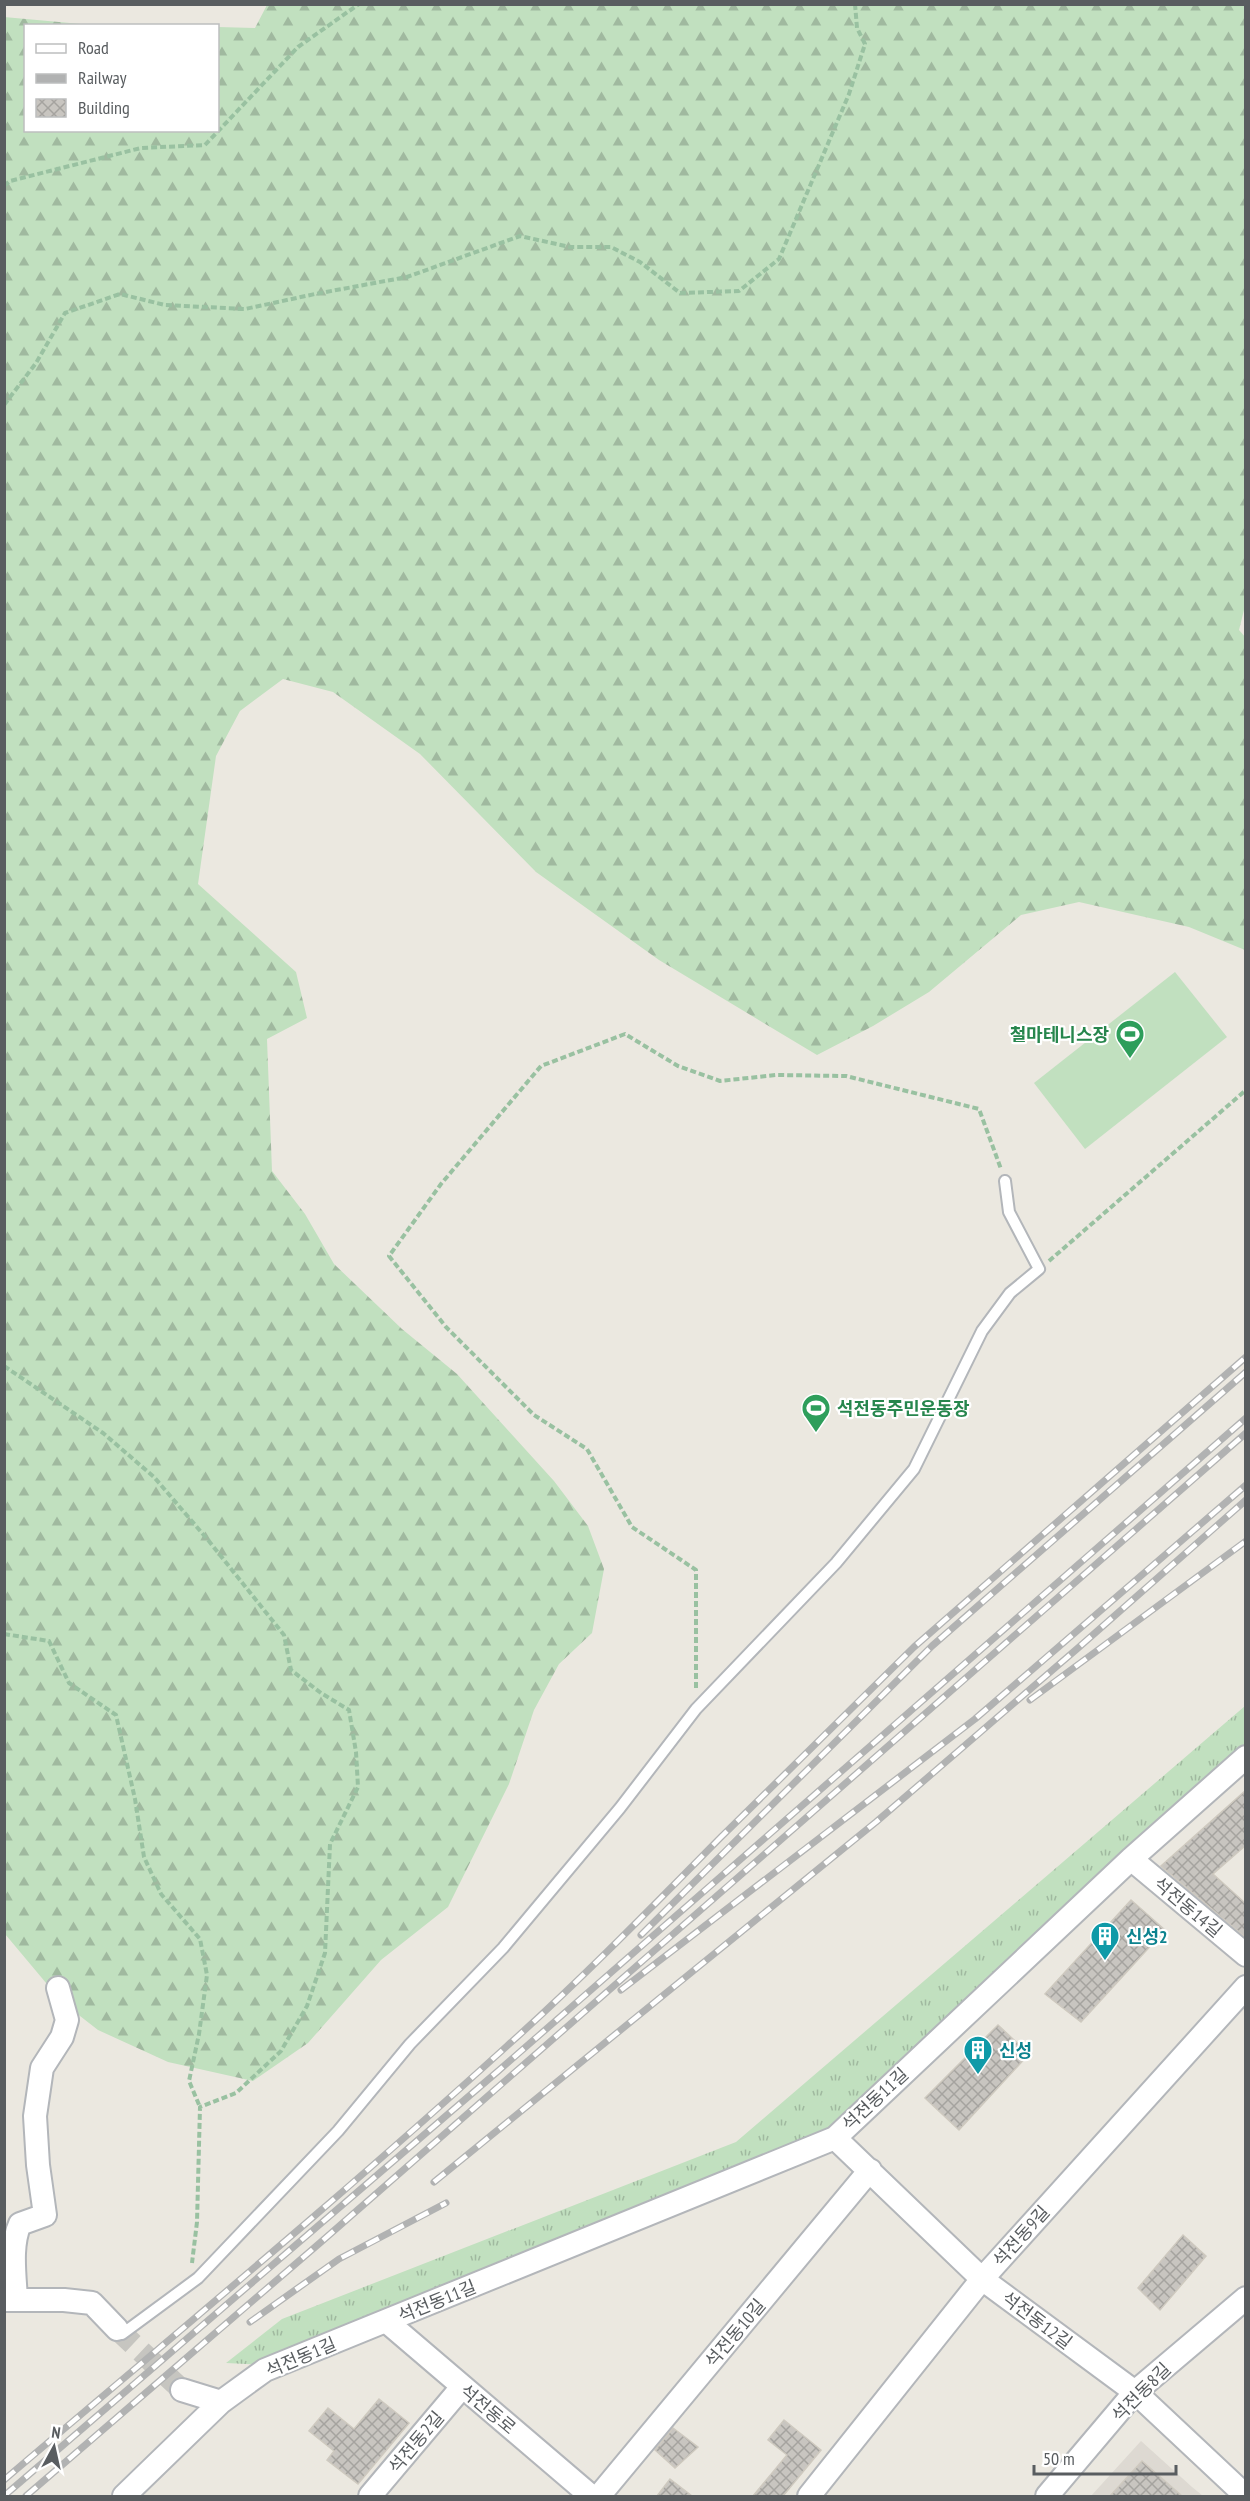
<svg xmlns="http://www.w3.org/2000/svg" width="1250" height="2501" font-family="'PT Sans Narrow','Noto Sans KR',sans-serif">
	<defs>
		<pattern id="grass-tufts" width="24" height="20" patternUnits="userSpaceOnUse" patternTransform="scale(1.5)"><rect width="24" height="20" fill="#c1e0bf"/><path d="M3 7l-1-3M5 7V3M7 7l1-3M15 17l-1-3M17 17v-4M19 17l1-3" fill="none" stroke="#a0b99f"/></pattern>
		<pattern id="forest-firs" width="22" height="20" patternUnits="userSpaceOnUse" patternTransform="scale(1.5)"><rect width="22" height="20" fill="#c1e0bf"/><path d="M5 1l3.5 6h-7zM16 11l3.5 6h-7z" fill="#a0b99f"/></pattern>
		<pattern id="building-cross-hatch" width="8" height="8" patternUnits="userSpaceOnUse" patternTransform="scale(1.5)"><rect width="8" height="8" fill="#c8c5c0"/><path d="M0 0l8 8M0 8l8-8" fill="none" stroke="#a5a39f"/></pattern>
	</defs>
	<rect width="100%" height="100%" fill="#ebe8e0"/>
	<path fill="#ddd9d2" d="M1141,2441L1192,2487L1203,2496H1091Z"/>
	<path fill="url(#grass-tufts)" d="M1245,1706V1750L810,2147L265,2365L226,2363L282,2319L736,2142Z"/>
	<path fill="url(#forest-firs)" d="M267,5H1245L1246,602L1239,630L1246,638L1245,950L1189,927L1079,902L1021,915L929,992L873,1026L817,1055L659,960L536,872L420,754L333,692L283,679L240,711L216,756L198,884L296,972L307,1018L267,1039L272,1171L305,1214L334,1264L402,1329L457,1374L554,1481L588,1526L604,1569L592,1633L559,1664L534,1710L509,1784L448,1907L381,1960L308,2043L253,2081L168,2062L98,2030L62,2002L5,1934L4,17L92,25H133L26,26V130H218V27L255,28Z"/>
	<path fill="#c1e0bf" d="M1175,972L1227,1037L1085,1149L1034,1083Z"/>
	<path fill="url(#building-cross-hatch)" stroke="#cec9bf" stroke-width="1.5" d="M1245,1791V1846L1213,1874L1245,1903V1937L1161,1866Z
		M1131,1900L1165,1930L1081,2022L1045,1994Z
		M998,2025L1029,2054L959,2130L925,2098Z
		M1183,2235L1206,2256L1160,2310L1138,2288Z
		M379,2399L409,2423L358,2484L327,2460L334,2451L309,2431L328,2408L354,2429Z
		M784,2420L821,2450L783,2496H753L787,2455L768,2440Z
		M673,2428L698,2447L675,2468L655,2450Z
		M1142,2461L1182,2496H1110Z
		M670,2479L692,2496H657Z"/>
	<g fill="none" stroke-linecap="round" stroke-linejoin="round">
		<path stroke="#c6c5c0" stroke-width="22" stroke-dasharray="22 11" stroke-linecap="butt" d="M117,2329L182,2390"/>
		<g stroke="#b3b6ba" stroke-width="14">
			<path id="service" d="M122,2334L198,2278L338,2131L410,2044L503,1948L620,1808L696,1709L836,1563L914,1469L982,1331L1010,1293L1039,1269L1009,1212L1005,1181"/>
		</g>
		<g stroke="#b3b6ba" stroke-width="26">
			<path id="minor" d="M1131,1859L1246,1955
				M835,2138L982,2279L1135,2392L1246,2496
				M4,2300H64L92,2303L117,2329
				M16,2300C15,2276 10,2246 20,2224L45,2215L38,2165L35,2116L42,2068L62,2037L67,2020L58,1988
				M386,2321L591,2496
				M182,2390L221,2402L265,2370L835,2138L1131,1859L1246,1757
				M124,2496L221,2402
				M370,2496L462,2387
				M599,2496L870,2170
				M809,2496L982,2279L1246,1987
				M1047,2496L1135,2392L1246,2298"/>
		</g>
		<path stroke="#99c1a1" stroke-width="4" stroke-dasharray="6 3" stroke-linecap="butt" d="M4,186L10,181L141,148L205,145L298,47L359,4
			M4,405L36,363L65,313L120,294L165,305L245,309L315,294L407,277L520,236L570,247H611L640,262L680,293L739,291L779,259L849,94L865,44L857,28L855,4
			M1049,1261L1246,1090
			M4,1366L103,1433L154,1477L208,1540L284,1635L291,1670L321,1693L349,1710L356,1752L358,1787L330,1844L325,1953L307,2006L281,2051L236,2093L200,2107L197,2222L192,2263
			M4,1634L49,1641L69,1683L116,1715L135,1799L144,1857L161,1894L200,1939L207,1975L199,2034L189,2081L200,2107
			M696,1688V1570L632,1527L587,1449L534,1415L446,1327L389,1256L441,1184L541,1066L625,1034L678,1066L720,1081L776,1075L846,1076L979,1109L1001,1169"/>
		<use href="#service" stroke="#fff" stroke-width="10"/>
		<use href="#minor" stroke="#fff" stroke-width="22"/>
		<g stroke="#b1b2b2" stroke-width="7">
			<path id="rail" d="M1030,1700L1246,1541
				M717,1841L914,1647L1246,1357
				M641,1935L932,1646L1246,1372
				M621,1990L975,1719L1246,1485
				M434,2182L876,1822L1078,1648L1246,1500
				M250,2322L339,2259L446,2203
				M4,2480C173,2336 343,2195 507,2046C582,1979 652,1907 722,1836
				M4,2496L497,2072L1246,1418
				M26,2496L321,2242L1246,1433"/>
		</g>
		<use href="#rail" stroke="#fff" stroke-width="4.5" stroke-dasharray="14" stroke-linecap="butt"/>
	</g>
	<defs>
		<g id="stadium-pin" transform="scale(1.5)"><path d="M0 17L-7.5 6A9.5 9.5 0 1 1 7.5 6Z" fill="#2e9e5b" stroke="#fff"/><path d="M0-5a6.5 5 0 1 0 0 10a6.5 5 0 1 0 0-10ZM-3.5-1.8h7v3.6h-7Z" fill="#fff"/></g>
		<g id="building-pin" transform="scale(1.5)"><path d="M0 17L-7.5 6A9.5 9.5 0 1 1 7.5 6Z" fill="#0f9aa8" stroke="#fff"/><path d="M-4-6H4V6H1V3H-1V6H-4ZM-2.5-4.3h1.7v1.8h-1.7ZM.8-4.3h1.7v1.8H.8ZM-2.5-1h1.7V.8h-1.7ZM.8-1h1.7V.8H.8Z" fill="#fff"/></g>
	</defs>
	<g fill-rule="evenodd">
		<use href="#stadium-pin" x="1130" y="1034"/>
		<use href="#stadium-pin" x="816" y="1408"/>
		<use href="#building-pin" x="1105" y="1936"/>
		<use href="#building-pin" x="978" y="2050"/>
	</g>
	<g text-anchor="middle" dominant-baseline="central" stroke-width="4.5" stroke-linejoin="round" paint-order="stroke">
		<g font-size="18" font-weight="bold" fill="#27864d" stroke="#fff" text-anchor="end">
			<text x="1109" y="1034">철마테니스장</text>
			<text x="837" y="1408" text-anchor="start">석전동주민운동장</text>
		</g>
		<g font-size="18" fill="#595d60" stroke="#fff">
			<text transform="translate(1188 1907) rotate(40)">석전동14길</text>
			<text transform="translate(875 2099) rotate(-43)">석전동11길</text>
			<text transform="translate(1021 2236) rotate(-48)">석전동9길</text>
			<text transform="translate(437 2301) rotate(-22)">석전동11길</text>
			<text transform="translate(1037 2320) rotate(37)">석전동12길</text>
			<text transform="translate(735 2333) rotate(-50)">석전동10길</text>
			<text transform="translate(301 2357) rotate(-23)">석전동1길</text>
			<text transform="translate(1141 2392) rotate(-45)">석전동8길</text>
			<text transform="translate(488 2409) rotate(40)">석전동로</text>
			<text transform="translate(416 2442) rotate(-50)">석전동2길</text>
		</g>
		<g font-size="18" font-weight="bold" fill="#0d838f" stroke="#fff" text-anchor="start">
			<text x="1126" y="1936">신성2</text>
			<text x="999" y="2050">신성</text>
		</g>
	</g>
	<rect width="1250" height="2501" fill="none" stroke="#595d60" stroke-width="12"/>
	<rect x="24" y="24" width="195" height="108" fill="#ffffff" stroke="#bdbebf" stroke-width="1.5"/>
	<rect x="36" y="44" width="30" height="9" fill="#ffffff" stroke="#bdbebf" stroke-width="1.5"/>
	<text x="78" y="54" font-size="18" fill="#595d60">Road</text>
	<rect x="36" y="74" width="30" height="9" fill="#b1b2b2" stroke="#bdbebf" stroke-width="1.5"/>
	<text x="78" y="84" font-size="18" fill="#595d60">Railway</text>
	<rect x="36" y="99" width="30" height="18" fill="url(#building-cross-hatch)" stroke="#bdbebf" stroke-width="1.5"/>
	<text x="78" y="114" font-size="18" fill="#595d60">Building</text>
	<g transform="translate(54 2447) rotate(8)" stroke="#ffffff" stroke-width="4.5" paint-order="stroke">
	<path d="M0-4.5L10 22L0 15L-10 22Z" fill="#595d60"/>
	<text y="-9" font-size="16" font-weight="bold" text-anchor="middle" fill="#595d60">N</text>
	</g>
	<path d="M1034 2465v9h142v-9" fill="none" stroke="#595d60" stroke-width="3"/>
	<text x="1043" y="2465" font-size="18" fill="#595d60" stroke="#ffffff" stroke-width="4.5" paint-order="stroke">50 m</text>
</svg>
